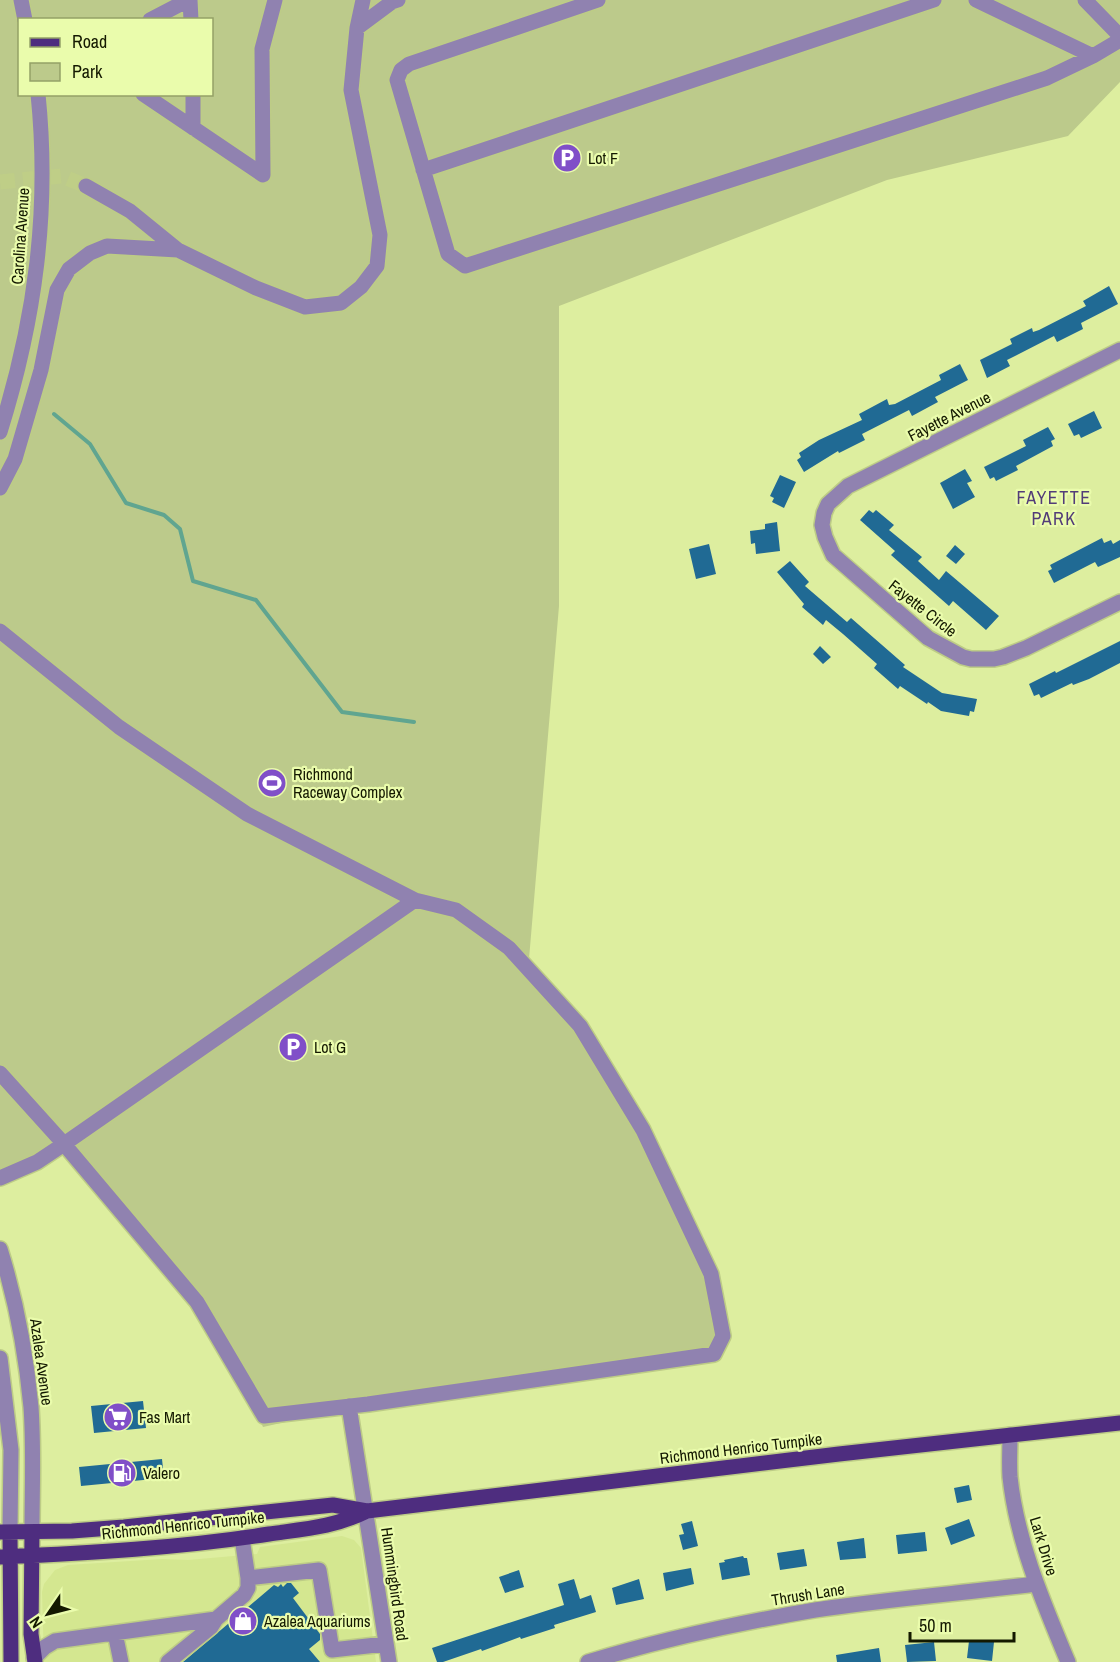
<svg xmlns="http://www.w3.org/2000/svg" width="1120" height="1662" font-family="'Archivo Narrow',sans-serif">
	<rect width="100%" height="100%" fill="#ddee9f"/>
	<path fill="#d4e790" d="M342,1536L354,1540L361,1548L376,1662H44L42,1592L44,1584L55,1570L68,1565L162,1559L188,1560L257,1554L260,1547Z"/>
	<path fill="#bcca8b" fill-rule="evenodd" d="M0,0H1120V82L1068,136L887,180L559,306V606L529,959L620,1103L679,1213L717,1292V1357L330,1412L263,1427L236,1366L197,1302L64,1144L0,1178ZM20,20H212V94H20Z"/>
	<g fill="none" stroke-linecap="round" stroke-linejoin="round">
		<path stroke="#60a590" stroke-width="4" d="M54,414L90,444L126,503L164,515L180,529L193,581L256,600L342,712L414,722"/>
	</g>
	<path fill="#206a94" d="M1109,286L1118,304L1081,323L1083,329L1057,342L1054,336L1007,360L1010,366L987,378L980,360L1012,344L1010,339L1032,328L1033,332L1039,330L1086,306L1083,301Z
		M960,364L968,380L935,397L938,402L912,416L909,410L862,434L865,440L839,453L838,451L804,472L797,460L801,457L799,453L819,440L862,420L859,414L887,399L889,405L895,404L941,380L939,375Z
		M1094,411L1102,428L1081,438L1079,434L1074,436L1068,424Z
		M1048,427L1055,439L1051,441L1053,446L1016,466L1018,470L996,481L994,477L990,479L984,467L1026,446L1023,440Z
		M965,469L972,481L967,483L975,497L953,509L940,483Z
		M780,475L796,482L784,508L772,502L774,498L770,496Z
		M869,510L873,513L876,510L894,525L889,530L922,557L918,561L939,580L946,571L999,616L986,630L953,601L949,606L891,555L895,551L860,520Z
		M777,522L780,551L756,554L755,543L751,544L750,531L765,529V524Z
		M1102,538L1104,543L1111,540L1113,544L1120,540V557L1098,567L1095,562L1054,583L1048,571L1052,569L1050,565Z
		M709,544L716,574L696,579L689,549Z
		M955,545L965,554L956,564L946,556Z
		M790,561L809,582L805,586L847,622L851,618L905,665L903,667L942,693L977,699L974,712L970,711L969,716L941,711L928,702L927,704L900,686L898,689L874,668L877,664L843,634L826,620L823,625L802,607L804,604L777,572Z
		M1120,641V663L1089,679L1073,685L1072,683L1041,698L1039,694L1034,696L1029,684L1055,671L1056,673Z
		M820,646L831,657L823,664L813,654Z
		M143,1401L146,1428L94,1433L91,1406Z
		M162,1459L164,1478L81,1486L79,1467Z
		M969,1485L972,1500L957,1503L954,1488Z
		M969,1519L975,1536L951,1545L945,1528Z
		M692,1521L698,1546L683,1550L679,1535L684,1534L681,1524Z
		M925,1532L927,1551L898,1554L896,1535Z
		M864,1538L866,1558L840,1560L837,1542Z
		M804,1549L807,1566L780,1570L777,1553Z
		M743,1556L744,1558H747L750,1575L722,1580L719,1563L725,1562L724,1560Z
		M691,1568L694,1584L666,1591L663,1573Z
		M519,1570L524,1587L505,1593L499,1577Z
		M574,1579L580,1599L591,1595L596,1612L554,1625L555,1628L521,1639L520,1637L482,1651L481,1649L443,1662H437L432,1648L564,1605L558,1584Z
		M639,1579L644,1599L616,1605L612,1588Z
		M287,1583H291L299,1593L293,1598L320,1634V1640L309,1649L320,1662H183L274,1585L278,1587L281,1584L283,1587Z
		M979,1640L994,1642L992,1661L967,1658L969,1641L978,1642Z
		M934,1642L936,1661L907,1662L905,1645Z
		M879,1648L881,1662H837L836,1655Z"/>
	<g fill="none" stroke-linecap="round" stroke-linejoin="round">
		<path stroke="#bfce87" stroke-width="15" stroke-dasharray="15 8" stroke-linecap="butt" d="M0,182L62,176L86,186"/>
		<g stroke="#bdcc86" stroke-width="18">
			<path id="minor" d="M21,0L25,20
				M190,0L191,20
				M598,0L409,64L401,70L397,80L448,254L465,266L1047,78L1093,56L1120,40
				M976,0L1093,56
				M1085,0L1120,36
				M150,20L188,0
				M357,28L363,0
				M143,94L263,175L262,49L275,0
				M193,94V128
				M423,170L934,0
				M86,186L130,211L178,250L256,288L305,307L341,303L361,287L377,266L380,235L351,90L357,28L392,2L398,0
				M1120,350L848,486L828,504L824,513L822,525L825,537L833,555L928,638L963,657L971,659H994L1003,657L1026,648L1120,602
				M0,432C35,320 50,211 38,94
				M0,488L15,459L41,370L57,290L69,269L90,253L107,246L178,250
				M0,631L119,727L247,814L415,900L456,910L509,948L580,1026L643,1130L711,1274L723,1336L714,1354L368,1404L264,1416L197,1302L64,1144L0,1073
				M0,1178L37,1162L64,1144L415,900
				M0,1249C16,1300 26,1353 31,1407C34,1449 32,1490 32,1532
				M0,1358L11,1450L10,1532
				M349,1406L389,1662
				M1010,1435C1010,1449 1009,1463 1010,1477C1017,1542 1043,1602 1068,1662
				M242,1538L248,1578L319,1570L332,1650L385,1644
				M115,1633L121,1662
				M34,1658L45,1647L55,1641L216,1619
				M168,1662L211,1627L216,1619L244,1595L248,1588V1578
				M588,1662C663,1639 738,1623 815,1610C888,1599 963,1593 1036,1584"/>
		</g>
		<g stroke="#bdcc86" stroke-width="18">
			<path id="major" d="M0,1532L72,1531L124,1527L333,1505L367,1511
				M10,1532L11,1662
				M32,1532L31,1634L35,1662
				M0,1557C90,1553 180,1548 269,1534C304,1529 335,1527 367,1511L839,1454L1120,1423"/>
		</g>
		<use href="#minor" stroke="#9082b0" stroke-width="15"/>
		<use href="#major" stroke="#4e2d7f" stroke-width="15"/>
	</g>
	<defs>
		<g id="parking-disc" transform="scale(1.5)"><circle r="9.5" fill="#804fc8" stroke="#eafcac"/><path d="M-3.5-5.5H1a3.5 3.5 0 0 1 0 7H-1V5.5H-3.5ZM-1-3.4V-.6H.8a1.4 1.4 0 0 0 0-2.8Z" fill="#fff"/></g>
		<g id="stadium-disc" transform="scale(1.5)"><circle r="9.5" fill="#804fc8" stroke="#eafcac"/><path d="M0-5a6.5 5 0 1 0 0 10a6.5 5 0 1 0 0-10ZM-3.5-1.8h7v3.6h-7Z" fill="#fff"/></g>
		<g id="supermarket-disc" transform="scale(1.5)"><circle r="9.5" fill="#804fc8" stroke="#eafcac"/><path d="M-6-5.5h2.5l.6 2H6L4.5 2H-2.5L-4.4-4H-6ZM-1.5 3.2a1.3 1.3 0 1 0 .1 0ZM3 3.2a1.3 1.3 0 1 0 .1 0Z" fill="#fff"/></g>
		<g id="fuel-disc" transform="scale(1.5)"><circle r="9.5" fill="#804fc8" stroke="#eafcac"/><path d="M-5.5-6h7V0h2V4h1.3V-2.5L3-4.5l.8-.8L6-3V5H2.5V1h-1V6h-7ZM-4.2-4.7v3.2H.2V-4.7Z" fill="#fff"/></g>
		<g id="shop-disc" transform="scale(1.5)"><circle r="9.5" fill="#804fc8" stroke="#eafcac"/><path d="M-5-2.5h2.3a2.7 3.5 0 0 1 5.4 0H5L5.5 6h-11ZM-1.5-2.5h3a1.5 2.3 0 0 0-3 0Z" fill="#fff"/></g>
	</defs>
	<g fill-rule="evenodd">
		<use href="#parking-disc" x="567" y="158"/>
		<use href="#stadium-disc" x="272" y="783"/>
		<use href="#parking-disc" x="293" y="1047"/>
		<use href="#supermarket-disc" x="118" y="1417"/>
		<use href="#fuel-disc" x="122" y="1473"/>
		<use href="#shop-disc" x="243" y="1621"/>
	</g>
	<g text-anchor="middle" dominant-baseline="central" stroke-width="4.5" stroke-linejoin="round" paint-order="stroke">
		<g font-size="16" fill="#141900" stroke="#eafcac" text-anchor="start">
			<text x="588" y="158">Lot F</text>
			<text x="293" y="774">Richmond<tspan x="293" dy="18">Raceway Complex</tspan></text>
			<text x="314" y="1047">Lot G</text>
			<text x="139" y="1417">Fas Mart</text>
			<text x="143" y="1473">Valero</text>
			<text x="264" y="1621">Azalea Aquariums</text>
		</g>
		<g font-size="16" fill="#141900" stroke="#eafcac">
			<text transform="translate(20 236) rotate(-86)">Carolina Avenue</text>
			<text transform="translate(949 416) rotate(-27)">Fayette Avenue</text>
			<text transform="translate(923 608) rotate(38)">Fayette Circle</text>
			<text transform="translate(42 1362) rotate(82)">Azalea Avenue</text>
			<text transform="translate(741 1448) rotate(-7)">Richmond Henrico Turnpike</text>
			<text transform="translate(183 1525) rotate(-6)">Richmond Henrico Turnpike</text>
			<text transform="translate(1044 1546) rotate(73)">Lark Drive</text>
			<text transform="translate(395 1584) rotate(82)">Hummingbird Road</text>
			<text transform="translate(808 1594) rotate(-9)">Thrush Lane</text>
		</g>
		<g font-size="18" letter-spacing="1.5" fill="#523c78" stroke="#eafcac">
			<text x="1054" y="497">FAYETTE<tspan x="1054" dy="21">PARK</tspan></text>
		</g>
	</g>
	<rect x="18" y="18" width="195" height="78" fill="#eafcac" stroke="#94a167" stroke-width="1.5"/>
	<rect x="30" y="38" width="30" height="9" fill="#4e2d7f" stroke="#94a167" stroke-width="1.5"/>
	<text x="72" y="48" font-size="18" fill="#141900">Road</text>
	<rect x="30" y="63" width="30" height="18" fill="#bcca8b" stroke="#94a167" stroke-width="1.5"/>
	<text x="72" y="78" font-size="18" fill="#141900">Park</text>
	<g transform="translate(48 1614) rotate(235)" stroke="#eafcac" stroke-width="4.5" paint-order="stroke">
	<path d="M0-4.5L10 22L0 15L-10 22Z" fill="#141900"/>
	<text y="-9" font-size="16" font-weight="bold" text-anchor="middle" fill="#141900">N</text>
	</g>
	<path d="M910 1632v9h104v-9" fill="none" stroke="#141900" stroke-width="3"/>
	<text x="919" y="1632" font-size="18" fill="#141900" stroke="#eafcac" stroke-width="4.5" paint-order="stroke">50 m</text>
</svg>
